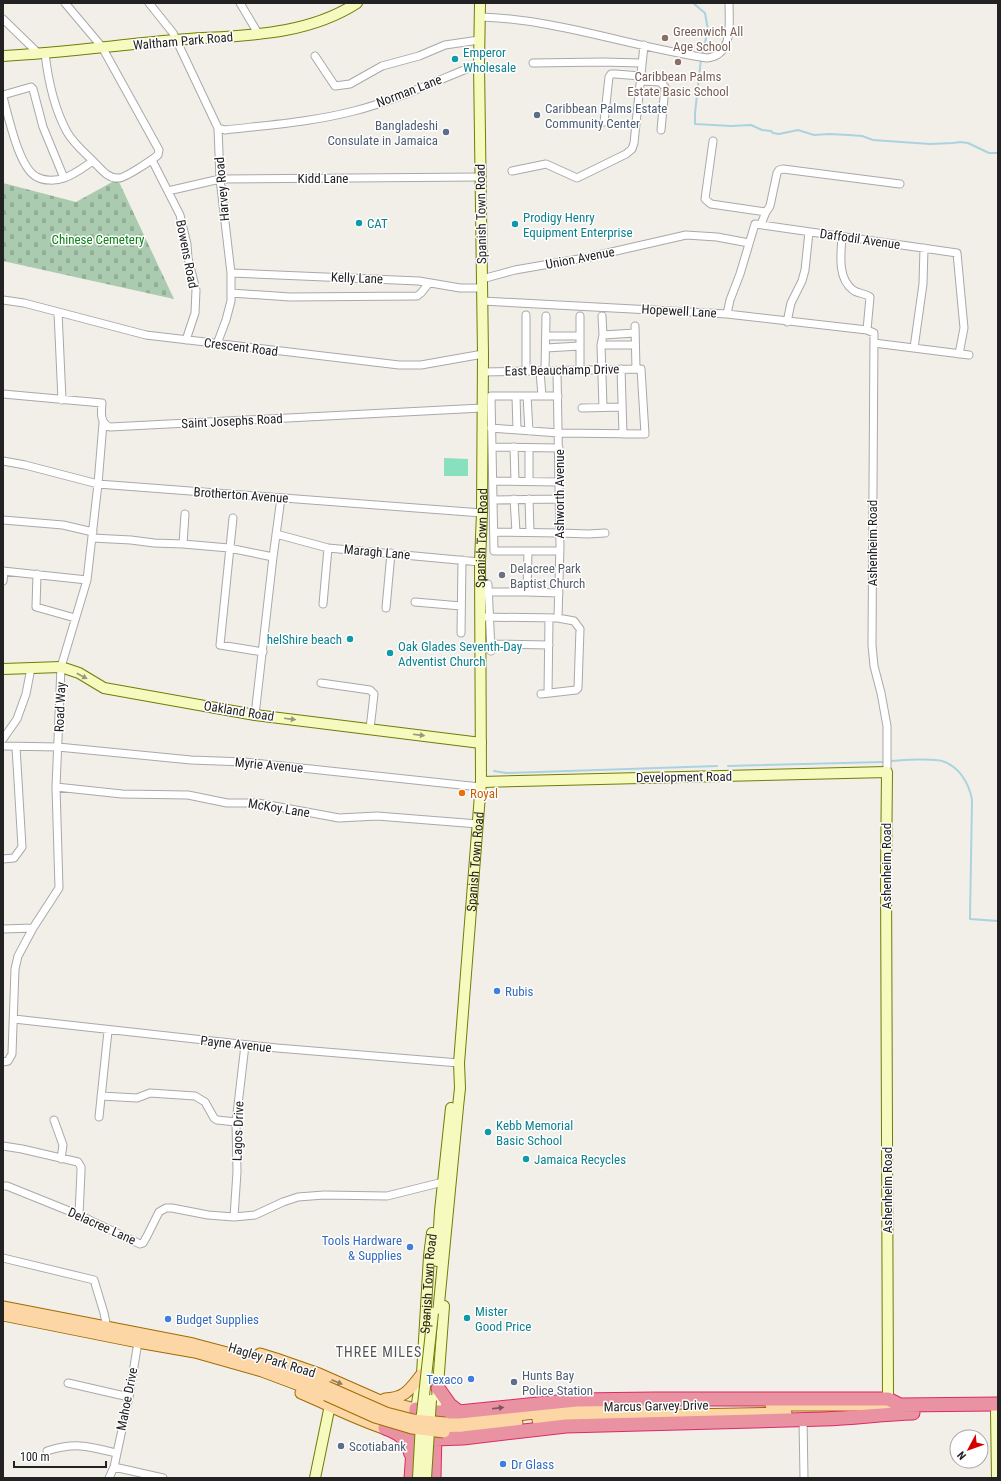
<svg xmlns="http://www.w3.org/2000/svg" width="1001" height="1481" font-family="'Roboto Condensed',sans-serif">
	<defs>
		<pattern id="cemetery-stones" width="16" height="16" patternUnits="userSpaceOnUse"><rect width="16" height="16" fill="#aacbaf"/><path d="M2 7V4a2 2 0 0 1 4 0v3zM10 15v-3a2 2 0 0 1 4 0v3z" fill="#92ae96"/></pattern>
	</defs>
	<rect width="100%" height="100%" fill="#f2efe9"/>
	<path fill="url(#cemetery-stones)" d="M114,181L119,182L174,299L3,261V183L76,202Z"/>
	<path fill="#88e0be" d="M444,458L468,459V476H444Z"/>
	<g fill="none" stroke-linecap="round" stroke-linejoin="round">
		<path stroke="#aad3df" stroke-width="2" d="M693,3L705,13L708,30L702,55
			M701,59L695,113V124L731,126L751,125L762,130L771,131L773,133L779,134L798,130L814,135L829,134L849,135L862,136L873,140L930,144L953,143L960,142L968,143L989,153H998
			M892,761C902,760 933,758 942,761C959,766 969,783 972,800L970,917V919L998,921
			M728,766L882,762
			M494,771L506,773L717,766"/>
		<g stroke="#a9a9a9" stroke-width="9">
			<path id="street" d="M149,3L173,33L218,128L220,179L231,273V301L226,320L217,344
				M240,3L259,35
				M480,17C557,19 631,47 707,58C734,55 729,23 729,3
				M3,19L39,54
				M45,53C48,80 54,108 67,132C74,144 85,153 94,162C101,169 108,179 119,178C125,178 152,160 158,155L159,150L102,47L65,3
				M315,56L335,86L350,84L382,66L419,56L445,45L479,40
				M533,63L603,62L641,63
				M641,81L660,82L665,87L661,130
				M3,95L31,87L33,89L43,127L64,178
				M3,97C8,115 19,169 37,177C44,181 56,181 64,178C74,175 84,167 93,161
				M604,122L609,77L611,74H615L641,76
				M218,128L225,130C268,125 312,122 354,111C397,100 438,80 479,64
				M713,141L705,199L711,204L766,212
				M152,160L180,215L187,244L188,258L196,290L195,313L186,340
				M512,171L546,164L577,178L626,154L632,149L634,143L644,45
				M168,191L220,179L480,177
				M761,224L766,212L770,206L777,173L779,170L783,169L900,184
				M842,237C841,253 837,278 853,290C858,294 865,293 870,297L867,330
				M231,273L419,281L460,288H482
				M482,279L515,270L590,257L686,235L717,237L749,243
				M231,293L290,297L417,296L421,293L429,283
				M3,300L24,303L146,335L399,365H421L483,354
				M482,301L727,314L867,330L874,333L872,645L874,666L881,693L887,726V772
				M58,312L62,400
				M727,314L730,300L740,274L755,224L957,253L964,328L959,354
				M580,316V370
				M602,316L603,335L601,345L603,407
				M787,322L791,303L802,281L805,270L809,232
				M635,326L636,369
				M603,335L635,333
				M546,336H580
				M874,343L969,355
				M601,345H635
				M546,348L580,346
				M914,348L923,284L924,248
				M621,369L623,434
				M540,371L542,396
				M545,371L546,316
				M557,371L560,545L558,618
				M482,372L641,369L645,434L559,433L491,428
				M526,372V315
				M3,394L102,403C101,412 100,424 110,427L482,408
				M516,396L517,430
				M527,396L529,431
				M582,408L622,407
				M492,447L559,448
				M514,447L515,481
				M3,461L25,465L98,484L482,513
				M493,481L559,482
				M529,481V448
				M514,499L516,532
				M529,499L530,532
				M493,500L559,499
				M233,518L220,645L263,652
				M3,520L63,525L93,532
				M494,532L560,533L588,534L605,533
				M276,534L328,548L480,562
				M92,538L131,540L154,543L183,544L229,548L273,557
				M183,544L185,514
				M528,551H560
				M3,571L87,580
				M37,574L36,607L75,618
				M3,581L4,571
				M488,584L491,651
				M488,592H527L528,551H494L491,396H558
				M527,592L559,593
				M415,602L461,606
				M323,604L328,548
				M386,608L391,553
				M481,617L558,618L574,621L580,629L578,688L576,690L541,694
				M461,633L462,560
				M491,644L549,645
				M321,683L370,690L374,694L370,729
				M548,693L549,619
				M255,715L273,557L281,498
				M3,739L17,719L26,694L31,668
				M3,746L58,747L191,760L245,762L480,787
				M56,787L122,794L188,795L227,803H258L339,818L377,816L478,824
				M3,859L14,858L22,847L16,747
				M3,929L33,928
				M14,1019L277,1048L459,1063
				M3,1062L8,1061L12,1054L15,969L18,956L33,928L59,888L56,787L61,667L87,580L98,484L103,423
				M101,1096L137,1098L150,1093L195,1096L205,1102L214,1118L217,1120L236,1122
				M99,1117L108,1031
				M54,1120L63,1145L61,1159
				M3,1146L22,1149L78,1162L81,1167V1171L79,1215
				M3,1186H7L79,1215L140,1244L143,1243L147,1236L159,1212L166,1208H172L208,1215L234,1217L255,1215L283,1202L298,1197L324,1195L387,1196L443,1182
				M234,1217L237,1172L236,1122L245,1045
				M3,1258L94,1280L104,1313L107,1328
				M68,1383L129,1397
				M803,1419L804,1478
				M47,1451C76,1442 88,1446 116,1453
				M114,1467L163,1478
				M109,1478L114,1467L129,1397L138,1342"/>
		</g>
		<g stroke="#707d05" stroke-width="12">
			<g id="secondary">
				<path d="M3,56C61,53 118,45 175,40C237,35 303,38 357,3"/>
				<path d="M3,669L61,667L79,673L104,688L255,715L481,743"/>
				<path d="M481,782L887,772L886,872L888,1399"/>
				<path d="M437,1261L440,1211L451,1108"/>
				<path id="s1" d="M438,1314L458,1107L460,1088L459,1063L481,782L480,562L482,513L483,354L479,64L480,3"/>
				<path id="s2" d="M416,1409L422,1374L429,1256L432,1233"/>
				<path d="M436,1412L444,1306"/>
				<path d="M996,1412L997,1478"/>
				<path d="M315,1478L330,1405"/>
			</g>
		</g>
		<g stroke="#a06b00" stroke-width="13">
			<path id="primary" d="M3,1307L193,1344L261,1362L327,1387
				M3,1315L138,1342L195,1352L262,1371L326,1395
				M260,1354L276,1359L319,1374L378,1400L416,1409
				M301,1393C332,1406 361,1422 393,1431
				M385,1399C406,1398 410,1389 422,1374
				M771,1405H900
				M538,1420L579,1417L786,1413
				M445,1423L468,1421L551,1411L643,1405
				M444,1432L517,1423"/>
		</g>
		<g stroke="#dc2a67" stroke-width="15">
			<path id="highway" d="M438,1388L450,1405L459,1412
				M385,1428C401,1434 406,1438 411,1454
				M416,1436L434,1439L463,1438L566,1426L824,1419C854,1418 883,1414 913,1413
				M411,1478L416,1409L436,1412H459L576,1400L654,1399H888L900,1405L998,1404
				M434,1478L435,1432"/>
		</g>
		<use href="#street" stroke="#fff" stroke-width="7"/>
		<use href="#secondary" stroke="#f7fabf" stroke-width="10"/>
		<use href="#primary" stroke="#fcd6a4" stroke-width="11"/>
		<use href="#highway" stroke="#e892a2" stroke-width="13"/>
		<g stroke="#707d05" stroke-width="12" stroke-linecap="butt">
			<path id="secondary-bridge" d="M418,1478L421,1423L433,1313
				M426,1478L431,1400"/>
		</g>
		<g stroke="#a06b00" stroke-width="13" stroke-linecap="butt">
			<path id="primary-bridge" d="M327,1387L386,1413L413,1420L445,1423
				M326,1395L375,1417L412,1428L444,1432"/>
		</g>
		<use href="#secondary-bridge" stroke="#f7fabf" stroke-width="10"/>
		<use href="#primary-bridge" stroke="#fcd6a4" stroke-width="11"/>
	</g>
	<defs><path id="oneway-solid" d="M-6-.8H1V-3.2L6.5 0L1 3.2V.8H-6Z"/></defs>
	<g fill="#979978">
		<use href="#oneway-solid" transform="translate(82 676) rotate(28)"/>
		<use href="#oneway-solid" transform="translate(290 719) rotate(7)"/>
		<use href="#oneway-solid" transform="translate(419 735) rotate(7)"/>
	</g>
	<use fill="#8f7c63" href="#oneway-solid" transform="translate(337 1382) rotate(23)"/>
	<use fill="#7b545c" href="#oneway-solid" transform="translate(498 1408) rotate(-7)"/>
	<g fill="#8d6e63" stroke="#fff" stroke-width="1.5">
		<circle cx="665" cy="38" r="4"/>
		<circle cx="678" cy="62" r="4"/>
	</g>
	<g fill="#0f9aa8" stroke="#fff" stroke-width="1.5">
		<circle cx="455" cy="59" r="4"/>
		<circle cx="359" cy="223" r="4"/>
		<circle cx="515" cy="224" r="4"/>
		<circle cx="350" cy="639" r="4"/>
		<circle cx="390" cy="653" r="4"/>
		<circle cx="488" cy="1132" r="4"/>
		<circle cx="526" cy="1159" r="4"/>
		<circle cx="467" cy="1318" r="4"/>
	</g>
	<g fill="#5c6f8a" stroke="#fff" stroke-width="1.5">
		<circle cx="537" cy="115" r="4"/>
		<circle cx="446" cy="132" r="4"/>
		<circle cx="514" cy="1382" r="4"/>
		<circle cx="341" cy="1446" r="4"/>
	</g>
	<circle fill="#6b7280" stroke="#fff" stroke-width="1.5" cx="502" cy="575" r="4"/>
	<circle fill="#e8710a" stroke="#fff" stroke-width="1.5" cx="462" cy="793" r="4"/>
	<g fill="#3f7fe0" stroke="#fff" stroke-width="1.5">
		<circle cx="497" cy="991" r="4"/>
		<circle cx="410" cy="1247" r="4"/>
		<circle cx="168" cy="1319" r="4"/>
		<circle cx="471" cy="1379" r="4"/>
		<circle cx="503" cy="1464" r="4"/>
	</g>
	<g text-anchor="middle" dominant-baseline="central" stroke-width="3" stroke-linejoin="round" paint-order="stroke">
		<g font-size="13" fill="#785e54" stroke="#fff" text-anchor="start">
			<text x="673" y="31">Greenwich All<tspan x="673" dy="15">Age School</tspan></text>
			<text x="678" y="76" text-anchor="middle">Caribbean Palms<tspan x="678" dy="15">Estate Basic School</tspan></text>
		</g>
		<g font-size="13" fill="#222" stroke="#fff">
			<text transform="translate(183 41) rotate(-5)">Waltham Park Road</text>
			<text transform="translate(409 91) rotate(-21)">Norman Lane</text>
			<text x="323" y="178">Kidd Lane</text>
			<text transform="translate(222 189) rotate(-95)">Harvey Road</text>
			<text transform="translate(481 214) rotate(-91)">Spanish Town Road</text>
			<text transform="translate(860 239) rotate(8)">Daffodil Avenue</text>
			<text transform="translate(187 254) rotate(79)">Bowens Road</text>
			<text transform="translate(580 258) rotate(-11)">Union Avenue</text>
			<text transform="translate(357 278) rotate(2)">Kelly Lane</text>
			<text transform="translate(679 311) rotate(3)">Hopewell Lane</text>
			<text transform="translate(241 347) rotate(7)">Crescent Road</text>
			<text transform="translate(562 370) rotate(-1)">East Beauchamp Drive</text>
			<text transform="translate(232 421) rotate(-3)">Saint Josephs Road</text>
			<text transform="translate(559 494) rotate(-90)">Ashworth Avenue</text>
			<text transform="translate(241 495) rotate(4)">Brotherton Avenue</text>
			<text stroke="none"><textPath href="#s1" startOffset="778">Spanish Town Road</textPath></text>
			<text transform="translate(872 543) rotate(-90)">Ashenheim Road</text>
			<text transform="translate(377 552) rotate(5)">Maragh Lane</text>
			<text transform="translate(60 707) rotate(-88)">Road Way</text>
			<text transform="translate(239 711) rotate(9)">Oakland Road</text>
			<text transform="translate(269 765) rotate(5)">Myrie Avenue</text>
			<text transform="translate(684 777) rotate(-1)">Development Road</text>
			<text transform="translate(279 808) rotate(9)">McKoy Lane</text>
			<text stroke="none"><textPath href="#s1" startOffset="454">Spanish Town Road</textPath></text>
			<text transform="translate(886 866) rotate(-90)">Ashenheim Road</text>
			<text transform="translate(236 1044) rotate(6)">Payne Avenue</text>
			<text transform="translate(238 1131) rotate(-88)">Lagos Drive</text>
			<text transform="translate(887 1190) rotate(-90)">Ashenheim Road</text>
			<text transform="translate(102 1226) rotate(24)">Delacree Lane</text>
			<text stroke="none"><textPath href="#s2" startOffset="126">Spanish Town Road</textPath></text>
			<text transform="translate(272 1360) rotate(17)">Hagley Park Road</text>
			<text transform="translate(127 1399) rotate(-79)">Mahoe Drive</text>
			<text transform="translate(656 1406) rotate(-1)">Marcus Garvey Drive</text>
		</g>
		<g font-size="13" fill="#0d838f" stroke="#fff" text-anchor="start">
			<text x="463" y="52">Emperor<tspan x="463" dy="15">Wholesale</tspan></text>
			<text x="523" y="217">Prodigy Henry<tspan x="523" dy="15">Equipment Enterprise</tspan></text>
			<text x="367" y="223">CAT</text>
			<text x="342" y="639" text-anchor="end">helShire beach</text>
			<text x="398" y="646">Oak Glades Seventh-Day<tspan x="398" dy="15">Adventist Church</tspan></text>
			<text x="496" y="1125">Kebb Memorial<tspan x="496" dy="15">Basic School</tspan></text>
			<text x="534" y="1159">Jamaica Recycles</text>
			<text x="475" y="1311">Mister<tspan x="475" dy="15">Good Price</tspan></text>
		</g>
		<g font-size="13" fill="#4e5e75" stroke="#fff" text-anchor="start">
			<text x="545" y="108">Caribbean Palms Estate<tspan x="545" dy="15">Community Center</tspan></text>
			<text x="438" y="125" text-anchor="end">Bangladeshi<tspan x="438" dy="15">Consulate in Jamaica</tspan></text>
			<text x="522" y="1375">Hunts Bay<tspan x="522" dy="15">Police Station</tspan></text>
			<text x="349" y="1446">Scotiabank</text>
		</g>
		<g font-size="13" fill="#0c8416" stroke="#fff">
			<text x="98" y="239">Chinese Cemetery</text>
		</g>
		<g font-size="13" fill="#5b616d" stroke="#fff" text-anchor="start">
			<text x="510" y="568">Delacree Park<tspan x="510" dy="15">Baptist Church</tspan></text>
		</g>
		<g font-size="13" fill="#c56008" stroke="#fff" text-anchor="start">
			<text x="470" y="793">Royal</text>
		</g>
		<g font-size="13" fill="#366cbe" stroke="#fff" text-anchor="start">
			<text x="505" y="991">Rubis</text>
			<text x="402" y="1240" text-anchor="end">Tools Hardware<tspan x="402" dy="15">&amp; Supplies</tspan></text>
			<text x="176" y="1319">Budget Supplies</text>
			<text x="463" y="1379" text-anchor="end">Texaco</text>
			<text x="511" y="1464">Dr Glass</text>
		</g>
		<g font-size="14" letter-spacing="1" fill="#555" stroke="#fff">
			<text x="379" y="1352">THREE MILES</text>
		</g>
	</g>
	<rect width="1001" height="1481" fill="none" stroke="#222222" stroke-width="8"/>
	<g transform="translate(969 1449) rotate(229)"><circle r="19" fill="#ffffff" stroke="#a7a7a7"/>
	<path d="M0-3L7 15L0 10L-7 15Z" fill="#d40000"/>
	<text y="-6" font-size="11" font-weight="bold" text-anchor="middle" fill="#222222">N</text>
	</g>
	<path d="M14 1461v6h92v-6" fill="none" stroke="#222222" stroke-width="2"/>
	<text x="20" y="1461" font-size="12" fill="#222222" stroke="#ffffff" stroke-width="3" paint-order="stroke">100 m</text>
</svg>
